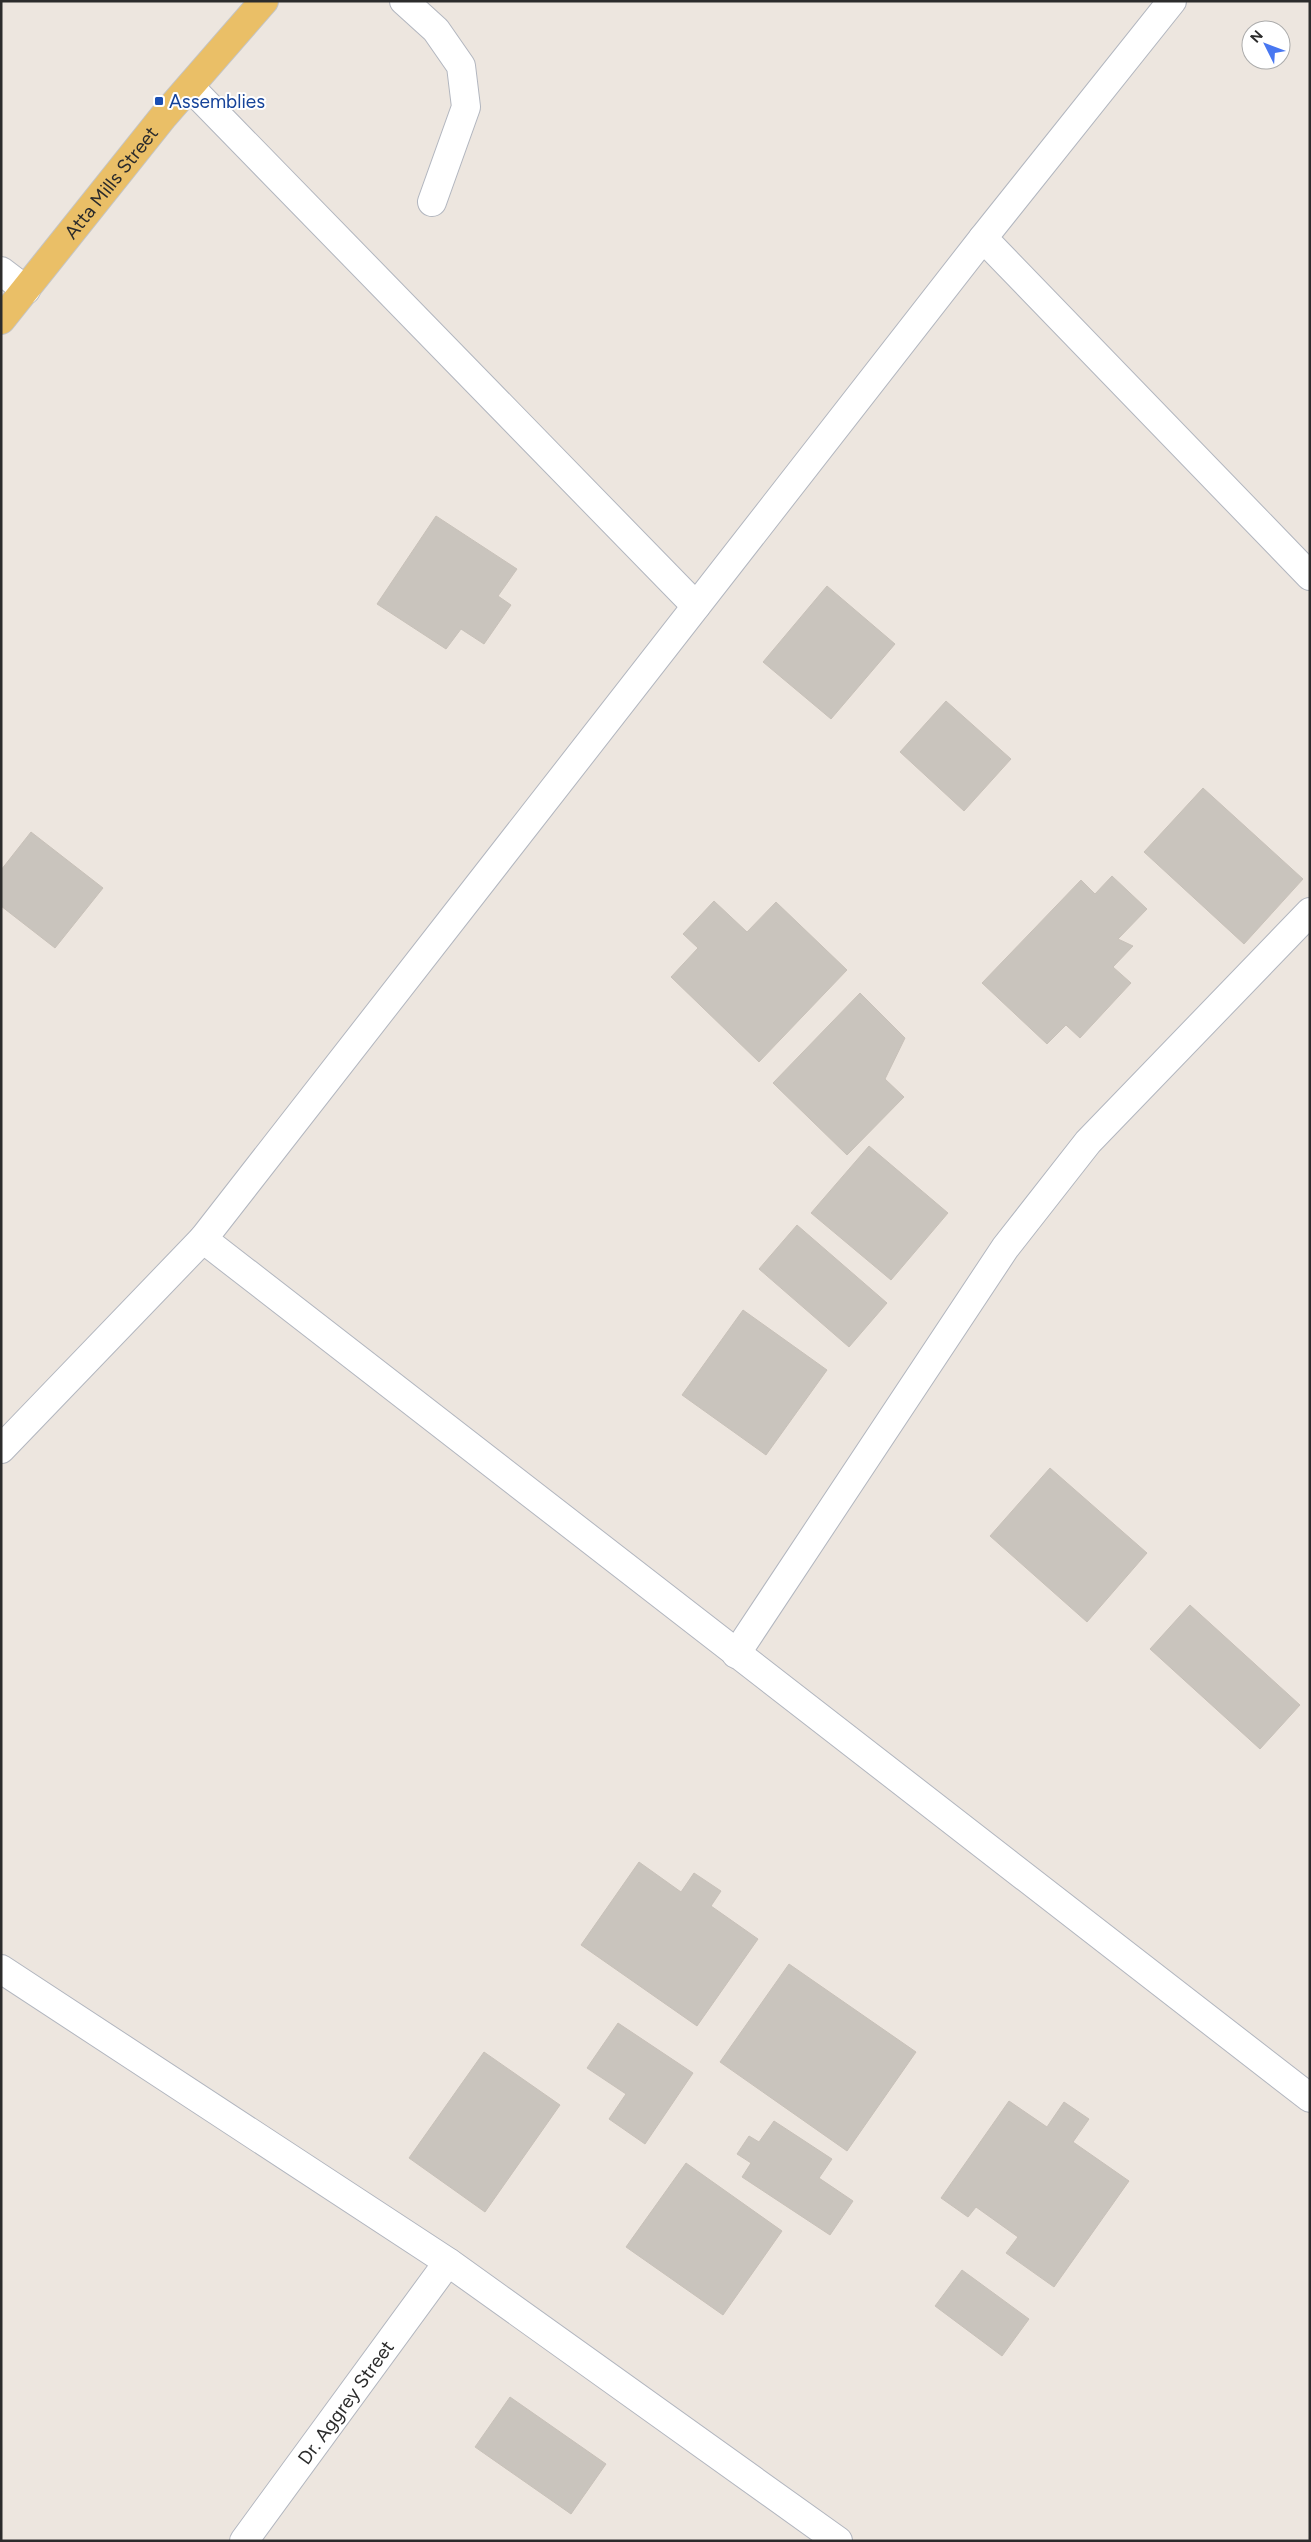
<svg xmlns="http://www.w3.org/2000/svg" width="1311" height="2542" font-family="Figtree,sans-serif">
	<rect width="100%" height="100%" fill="#ede6df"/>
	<path fill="#c9c4bd" stroke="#c8c1b9" d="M436,516L517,569L498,596L511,605L484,644L461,629L446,649L377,604Z
		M827,586L895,644L831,719L763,662Z
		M946,701L1011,759L964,811L900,752Z
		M1203,788L1303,879L1244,944L1144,852Z
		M31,832L103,888L55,948L1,906V870Z
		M1112,876L1147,909L1118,939L1133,946L1113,967L1131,983L1080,1038L1066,1025L1047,1044L982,983L1081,880L1095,894Z
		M714,901L747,932L776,902L847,970L759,1062L671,977L698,948L683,934Z
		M860,993L905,1038L885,1079L904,1097L847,1155L773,1083Z
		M869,1146L948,1213L891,1280L811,1213Z
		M797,1225L887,1303L849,1347L759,1269Z
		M743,1310L827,1370L766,1455L682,1395Z
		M1050,1468L1147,1553L1087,1622L990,1536Z
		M1190,1605L1300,1705L1260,1749L1150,1649Z
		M639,1862L681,1892L694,1873L721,1891L711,1906L758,1939L697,2026L581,1945Z
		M789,1964L916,2052L847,2151L720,2062Z
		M618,2023L693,2073L645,2144L609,2119L626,2094L587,2068Z
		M484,2052L560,2105L485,2212L409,2158Z
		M1009,2101L1047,2127L1064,2102L1089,2119L1073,2142L1129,2181L1054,2287L1006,2253L1018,2237L976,2207L968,2217L941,2198Z
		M774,2121L832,2159L819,2178L853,2201L830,2235L742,2177L751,2163L737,2154L749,2136L759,2142Z
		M686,2163L782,2231L723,2315L626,2247Z
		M962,2270L1029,2319L1002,2356L935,2306Z
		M510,2397L606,2464L571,2514L475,2447Z"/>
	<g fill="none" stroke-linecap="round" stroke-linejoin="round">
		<g stroke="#b2b6bf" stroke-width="30">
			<g id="minor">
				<path d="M404,1L436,30L461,66L466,107L432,202"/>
				<path d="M190,87L696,606"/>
				<path d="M983,238L1310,576"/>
				<path d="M1,271L26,290"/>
				<path d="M203,1239L1310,2098"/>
				<path d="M1,1449L203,1239L983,238L1172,1"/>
				<path d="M736,1654L1005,1248L1088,1142L1310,912"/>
				<path d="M1,1969L448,2262L838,2541"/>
				<path id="s1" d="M244,2541L448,2262"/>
			</g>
		</g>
		<g stroke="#c4c4c4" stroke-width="30">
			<g id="major">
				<path id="s2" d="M1,320L163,117L264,1"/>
			</g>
		</g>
		<use href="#minor" stroke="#fff" stroke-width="28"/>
		<use href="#major" stroke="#eabf67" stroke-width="28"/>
	</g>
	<rect fill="#1a4fb4" stroke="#fff" stroke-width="2" x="154" y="96" width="10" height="10" rx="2.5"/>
	<g text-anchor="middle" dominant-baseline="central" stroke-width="4" stroke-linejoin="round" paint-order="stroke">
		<g font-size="19" fill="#164399" stroke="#fff" text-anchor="start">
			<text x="169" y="101">Assemblies</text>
		</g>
		<g font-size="19" fill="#2c2c2c" stroke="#fff">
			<text stroke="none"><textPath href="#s2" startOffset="176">Atta Mills Street</textPath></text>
			<text stroke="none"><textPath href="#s1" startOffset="172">Dr. Aggrey Street</textPath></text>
		</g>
	</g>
	<rect width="1311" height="2542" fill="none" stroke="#2c2c2c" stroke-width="5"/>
	<g transform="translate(1266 45) rotate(312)"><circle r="24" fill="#ffffff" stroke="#ababab"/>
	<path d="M0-4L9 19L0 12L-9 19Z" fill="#4877f1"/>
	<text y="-8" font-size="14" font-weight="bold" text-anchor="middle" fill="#2c2c2c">N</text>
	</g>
</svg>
